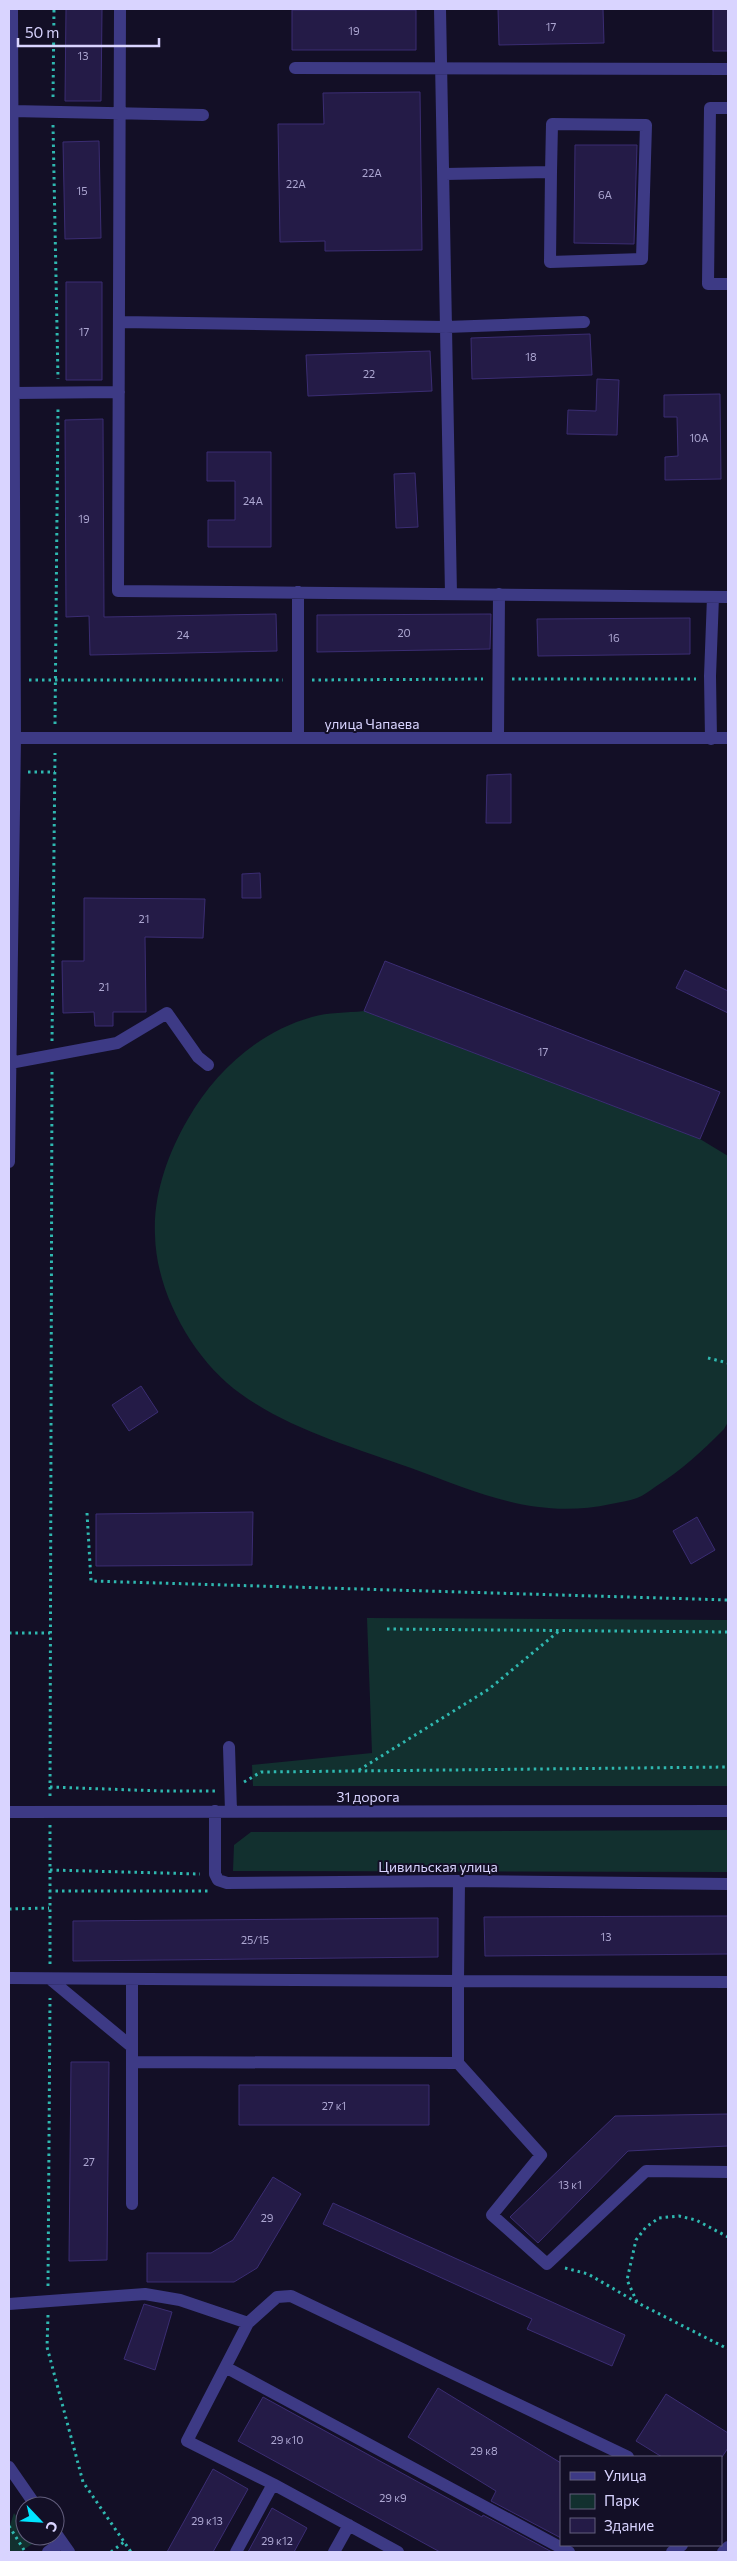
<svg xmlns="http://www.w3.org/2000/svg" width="737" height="2561" font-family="Commissioner,sans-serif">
	<rect width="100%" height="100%" fill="#130f26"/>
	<path fill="#12302f" d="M364,1011L700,1139L728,1156V1422L724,1429C701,1452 682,1470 655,1487C649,1491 643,1496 637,1498C629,1501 619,1502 611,1504C536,1520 479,1493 411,1468C353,1447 291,1430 241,1394C194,1361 156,1293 155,1235C153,1195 168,1153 188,1119C215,1072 258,1032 312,1017C328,1012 347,1013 364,1011Z
		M367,1618L728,1620V1786H253L252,1765L372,1753Z
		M728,1830V1872L233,1871L234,1845L251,1832Z
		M14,2513L25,2529V2536H29L34,2543L20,2552H9V2528Z"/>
	<path fill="#241b47" stroke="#3b2d73" d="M66,9H102L101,101H65Z
		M498,9H603L604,43L499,45Z
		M713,9H728V51H713Z
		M292,10H416V50H292Z
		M420,92L422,250L325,251V241L280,242L278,124H324L323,93Z
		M99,141L101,238L65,239L63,142Z
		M575,145H637L634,244L574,243Z
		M66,282H102V380H66Z
		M590,334L592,375L472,379L471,338Z
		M430,351L432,391L308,396L306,355Z
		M597,379L619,380L617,435L567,434L568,410L596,411Z
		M720,394L721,479L665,480V457L678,456L677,417H664V395Z
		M103,419L104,617L276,614L277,651L90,655L89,616L66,617L65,420Z
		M207,452H271V547H208V520H235V481H207Z
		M415,473L418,527L396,528L394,474Z
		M491,614L490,649L317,652V615Z
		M690,618V654L538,656L537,619Z
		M511,774V823H486L487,775Z
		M260,873L261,898H242V874Z
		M84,898L205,899L203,938L145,937L146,1012H113V1026H95L94,1012L63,1013L62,961H84Z
		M385,961L720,1092L700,1139L364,1011Z
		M685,970L728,991V1013L676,988Z
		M141,1386L158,1412L129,1431L112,1405Z
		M253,1512L252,1565L96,1566V1514Z
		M697,1517L715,1550L691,1564L673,1531Z
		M728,1916V1954L485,1956L484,1917Z
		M438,1918V1957L73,1961V1921Z
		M71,2062H109L107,2260L69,2261Z
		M239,2085H429V2125H239Z
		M728,2114V2146L628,2151L538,2243L510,2217L615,2116Z
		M273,2177L301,2194L257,2268L234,2282H147V2253H211L233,2240Z
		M333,2203L625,2335L612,2366L527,2329L532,2319L323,2224Z
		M144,2304L172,2312L155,2370L124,2359Z
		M438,2388L561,2463V2538L491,2501L496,2491L408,2437Z
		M666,2394L728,2433V2448L722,2457H662L636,2441Z
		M263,2397L482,2517L483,2515L552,2552H440L238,2441Z
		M213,2469L248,2489L213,2552H167Z
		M272,2508L307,2528L294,2552H248Z"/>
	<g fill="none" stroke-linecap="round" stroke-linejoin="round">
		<path stroke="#2fb8b0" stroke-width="3" stroke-dasharray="2.5 4" stroke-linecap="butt" d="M53,97L54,9
			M53,125L58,379
			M512,679H696
			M29,680H283
			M312,680L483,679
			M55,724L58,408
			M28,772H55
			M52,1041L55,753
			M708,1358L728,1363
			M87,1513L91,1581L728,1600
			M387,1629L728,1632
			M9,1633H50
			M359,1770L489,1689L559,1631
			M244,1782L261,1772L728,1767
			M50,1787L161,1791H215
			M50,1796L52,1070
			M50,1825V1964
			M50,1870L200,1874
			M49,1891H208
			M9,1909L49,1908
			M565,2268L588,2274L638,2303L728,2349
			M48,2286L50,1998
			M637,2302L627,2280L636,2240L646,2227L659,2218L679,2216L696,2220L728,2237
			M48,2315L47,2347L83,2482L131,2552
			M9,2526L24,2550
			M111,2552L124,2542"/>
		<path stroke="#3d3a85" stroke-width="12" d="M120,9L118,591L728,597
			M440,9L451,594
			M295,68L728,69
			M728,108H710L708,284H728
			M12,111L203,115
			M445,174L551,172L550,262L642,259L646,125L552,124L551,172
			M120,322L446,327L584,322
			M14,393L119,392
			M498,737L499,594
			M15,738H728
			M298,738V592
			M711,739L710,676L713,597
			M10,1063L117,1043L167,1013L198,1057L208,1065
			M9,1162L15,738L12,9
			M229,1747L231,1811
			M215,1811V1874L218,1880L227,1883L459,1881L728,1884
			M9,1812L728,1811
			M459,1881L458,1981L728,1982
			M9,1978L458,1981V2063L132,2062
			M50,1979L132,2047
			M458,2063L541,2155L492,2215L547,2264L646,2171L728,2172
			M132,2204V1979
			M9,2304L145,2294L180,2300L248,2323L277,2297L291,2296L628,2457
			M248,2323L187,2441L273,2484L398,2552
			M227,2368L569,2552
			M9,2467L36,2506
			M55,2532L69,2552
			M48,2552L62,2542
			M236,2552L273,2484
			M334,2552L349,2525
			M672,2552L682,2545
			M723,2552L728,2547"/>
	</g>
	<g text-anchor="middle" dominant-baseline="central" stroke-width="4" stroke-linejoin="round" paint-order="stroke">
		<g font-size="11" fill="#aca6d1">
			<text x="551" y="26">17</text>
			<text x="354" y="30">19</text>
			<text x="83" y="55">13</text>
			<text x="372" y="172">22А</text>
			<text x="296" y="183">22А</text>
			<text x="82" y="190">15</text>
			<text x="605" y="194">6А</text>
			<text x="84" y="331">17</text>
			<text x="531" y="356">18</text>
			<text x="369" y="373">22</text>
			<text x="699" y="437">10А</text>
			<text x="253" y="500">24А</text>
			<text x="84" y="518">19</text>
			<text x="404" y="632">20</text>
			<text x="183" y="634">24</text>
			<text x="614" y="637">16</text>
			<text x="144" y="918">21</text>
			<text x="104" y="986">21</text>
			<text x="543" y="1051">17</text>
			<text x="606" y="1936">13</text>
			<text x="255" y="1939">25/15</text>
			<text x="334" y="2105">27 к1</text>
			<text x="89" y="2161">27</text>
			<text x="570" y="2184">13 к1</text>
			<text x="267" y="2217">29</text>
			<text x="287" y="2439">29 к10</text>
			<text x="484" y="2450">29 к8</text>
			<text x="393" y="2497">29 к9</text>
			<text x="207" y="2520">29 к13</text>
			<text x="277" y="2540">29 к12</text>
		</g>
		<g font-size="14" fill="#d9d4ff" stroke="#130f26">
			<text x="372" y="723">улица Чапаева</text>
			<text x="368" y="1796">31 дорога</text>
			<text x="438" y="1866">Цивильская улица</text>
		</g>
	</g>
	<rect width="737" height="2561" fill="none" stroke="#d9d4ff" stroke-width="20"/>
	<rect x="560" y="2456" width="162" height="90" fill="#130f26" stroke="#625e7d"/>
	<rect x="570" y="2472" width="25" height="8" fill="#3d3a85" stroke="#625e7d"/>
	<text x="604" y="2481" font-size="15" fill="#d9d4ff">Улица</text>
	<rect x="570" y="2494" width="25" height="15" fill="#12302f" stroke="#625e7d"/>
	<text x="604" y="2506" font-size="15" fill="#d9d4ff">Парк</text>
	<rect x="570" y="2518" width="25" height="15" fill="#241b47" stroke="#625e7d"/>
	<text x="604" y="2531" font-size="15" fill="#d9d4ff">Здание</text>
	<g transform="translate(40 2521) rotate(115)"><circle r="24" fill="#130f26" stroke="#625e7d"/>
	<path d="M0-4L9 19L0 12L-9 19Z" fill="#00e5ff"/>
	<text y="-8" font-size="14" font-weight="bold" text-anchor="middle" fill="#d9d4ff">С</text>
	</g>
	<path d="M18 38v8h141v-8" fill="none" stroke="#d9d4ff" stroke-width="2.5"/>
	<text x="25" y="38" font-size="15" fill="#d9d4ff" stroke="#130f26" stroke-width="4" paint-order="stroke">50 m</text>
</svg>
